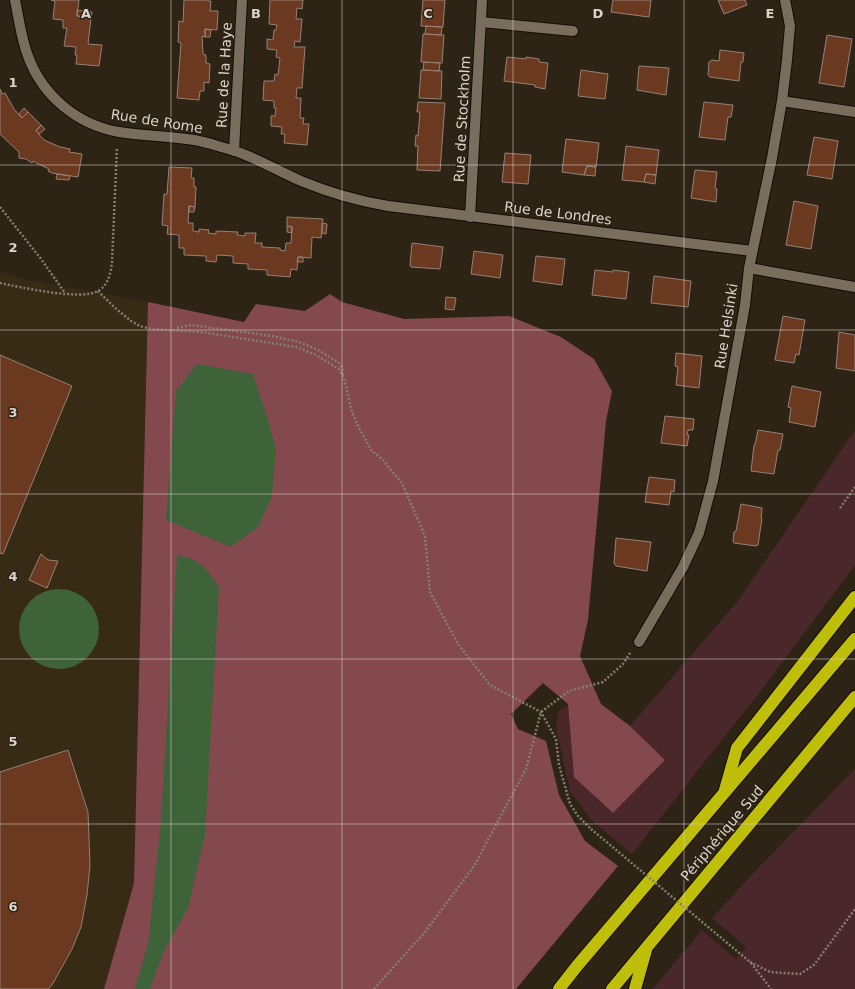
<svg xmlns="http://www.w3.org/2000/svg" width="855" height="989" font-family="'DejaVu Sans',sans-serif">
	<rect width="100%" height="100%" fill="#2d2416"/>
	<path fill="#382b16" d="M0,272L29,280L148,302L134,883L104,989H0Z"/>
	<path fill="#49272a" d="M855,430V565L766,684L632,854L592,821L570,791L556,727L559,710L568,705L574,776L613,813L665,760L630,726L737,602Z
		M855,769V989H653L702,930L736,959L746,947L712,918L760,866Z"/>
	<path fill="#84494e" d="M330,294L342,302L404,319L509,316L561,337L594,359L612,391L606,421L588,620L580,656L601,704L630,726L665,760L613,813L574,777L568,704L543,683L511,714L518,729L546,741L559,795L585,841L618,866L516,989H104L134,883L148,302L244,322L256,304L305,311Z"/>
	<path fill="#3e6338" d="M197,364L253,374L264,407L276,449L272,496L258,527L231,547L166,520L176,391Z
		M177,555C201,560 206,568 219,587L205,835L188,908L163,953L150,989H135L148,944L161,820Z
		M19 629a40 40 0 1 1 80 0a40 40 0 1 1-80 0Z"/>
	<path fill="#6b391f" stroke="#958178" d="M51,0H79L77,16L91,18L88,44L102,45L99,66L76,64L77,55H75L76,47L64,46L67,28H63V20L53,19L55,1Z
		M184,0H208V1H211L210,11H218L217,30L205,29V37L202,36L203,54L206,55V63L210,64L209,83L204,82V91H200L199,100L177,98L181,43L178,42L179,21L183,22Z
		M270,0H303L302,9L297,8L296,19H302L300,42L295,41L294,47H305L302,88H297L296,98H301L300,118H304L303,124H309L307,145L284,143L285,134H281L282,127L271,126V116H275L276,108H274V101L263,100L264,81H274L275,74L278,75L280,58L276,57L277,50L267,49V39L273,40L274,30H276L277,25L269,24Z
		M423,0H445L443,27L421,26Z
		M613,0H651L649,17L611,12Z
		M718,0H745L747,5L724,14Z
		M77,10L92,12L91,18L77,16Z
		M426,26L442,27L441,35L425,34Z
		M205,29L211,30L210,37H205Z
		M423,34L444,35L442,63L421,62Z
		M827,35L852,39L844,87L819,83Z
		M720,50L744,53L743,62H741L739,81L710,77L708,75L709,62L712,60L719,61Z
		M507,57L526,59V57L539,59V62L548,63L545,89L535,87V85L504,81Z
		M424,62L440,63L439,71L423,70Z
		M639,66L669,68L666,95L637,90Z
		M421,70L442,71L441,99L419,98Z
		M581,70L608,74L605,99L578,96Z
		M0,89L2,94L5,93L14,109L22,118L28,112L41,125L36,131L44,140L60,147L70,149L69,152L82,154L78,177L52,173L48,171L49,169L33,161L32,163L26,159L19,158V152L0,134Z
		M418,102L445,103L440,171L417,170L418,146H415L416,135L418,136L420,112H417Z
		M704,102L733,105L731,117H728L725,140L699,137Z
		M24,108L28,112L22,118L19,114Z
		M41,125L45,129L39,134L36,131Z
		M814,137L838,141L832,179L807,175Z
		M566,139L599,143L596,167L587,166L584,175L562,172Z
		M626,146L659,150L656,175L646,174L644,182L622,180Z
		M505,153L531,155L528,184L502,182Z
		M587,166L596,167L595,176L584,175Z
		M169,167L192,168L191,178H194V187H196L195,207L189,206L188,223H193V231L199,232V229L209,230L208,233L216,234V231L238,232L237,235L245,236V233H256L255,243H262V247L280,248V250L285,251L286,243H291L292,227L287,226V217L323,219L321,238L312,237L311,258L298,257L297,270L291,269L290,277L267,275V270L248,269V264L233,263V256L217,255L216,262L206,261V256L184,255V248H179V235L167,234L168,226L162,225L164,194H167Z
		M695,170L717,172L715,188L717,189L716,202L691,198Z
		M57,174L70,176L69,180L56,179Z
		M646,174L656,175L655,184L644,182Z
		M794,201L818,206L811,249L786,245Z
		M189,206L195,207L194,212H189Z
		M322,223L327,224L326,234L322,233Z
		M287,226L292,227V233L287,232Z
		M412,243L443,247L440,269L411,267L410,265Z
		M474,251L503,255L500,278L471,274Z
		M536,256L565,259L562,285L533,281Z
		M298,257H303V262H297Z
		M595,270L613,272V270L629,272L626,299L592,295Z
		M654,276L691,281L688,307L651,303Z
		M446,297L456,298L454,310L445,309Z
		M783,316L805,320L799,355L796,354L794,363L775,360Z
		M839,332L855,335V371L836,368Z
		M676,353L702,356L699,388L676,385L678,367L675,366Z
		M0,355L72,386L3,554L0,553Z
		M792,386L821,392L815,427L789,422L791,408L788,407Z
		M665,416L694,419L693,430H688L687,435H689L687,446L661,443Z
		M758,430L783,434L780,450H778L774,474L751,471L754,445H755Z
		M649,477L675,480L674,492L671,491L669,505L645,502Z
		M741,504L762,508L761,518H762L758,545L756,546L734,543L733,541L734,532L736,531Z
		M616,538L651,542L647,571L616,566L614,563Z
		M41,554L48,560L58,561L47,588L29,580Z
		M68,750L88,812L90,865L87,895L81,927L72,949L52,985L48,989H0V772Z"/>
	<g fill="none" stroke-linecap="round" stroke-linejoin="round">
		<g stroke="#150d02" stroke-width="12">
			<path id="street" d="M15,0C19,19 21,38 28,56C42,95 77,125 119,132C144,136 169,136 194,140C207,142 220,147 232,150C257,158 278,171 301,181C330,193 358,201 388,206L752,251
				M481,22L573,31
				M782,101L855,112
				M234,151L242,0
				M470,217L482,0
				M749,268L855,287
				M639,642L683,567L699,533L713,481L745,305L749,268L772,158L782,101L787,60L790,26L785,0"/>
		</g>
		<g stroke="#150d02" stroke-width="14">
			<path id="highway" d="M725,790L737,748L855,597
				M559,989L577,966L855,639
				M612,989L855,697
				M635,989L646,950"/>
		</g>
		<path stroke="#857e72" stroke-width="2.5" stroke-dasharray="2 2" stroke-linecap="butt" d="M0,207L41,259L65,293
			M0,283C20,287 81,301 98,291C108,286 111,272 112,262L117,147
			M98,291L114,307L131,321L140,326L151,329L201,332L296,347L316,355L339,369L344,378L352,412L358,426L371,450L382,459L402,483L425,536L430,592L458,644L490,685L541,712L556,739L559,765L570,804L578,816L591,829
			M177,328L191,325L272,336L299,342L318,350L338,362L342,367L343,375
			M840,508L855,487
			M750,962L770,972L800,974L814,965L855,909
			M751,963L771,989
			M374,989L425,932L474,866L526,769L541,712L569,691L603,682L623,664L630,653"/>
		<use href="#street" stroke="#796e5e" stroke-width="10"/>
		<use href="#highway" stroke="#bfbe0b" stroke-width="12"/>
		<path stroke="#857e72" stroke-width="2.5" stroke-dasharray="2 2" stroke-linecap="butt" d="M591,829L750,962"/>
	</g>
	<path fill="none" stroke="#dbd5cc" stroke-width="1" stroke-opacity="0.55" d="M171,0V989M342,0V989M513,0V989M684,0V989M0,165H855M0,330H855M0,494H855M0,659H855M0,824H855"/>
	<g text-anchor="middle" dominant-baseline="central" stroke-width="3" stroke-linejoin="round" paint-order="stroke">
		<g font-size="14" fill="#dbd5cc" stroke="#2d2416">
			<text transform="translate(224 75) rotate(-87)">Rue de la Haye</text>
			<text transform="translate(462 119) rotate(-87)">Rue de Stockholm</text>
			<text transform="translate(157 121) rotate(9)">Rue de Rome</text>
			<text transform="translate(558 213) rotate(7)">Rue de Londres</text>
			<text transform="translate(726 326) rotate(-81)">Rue Helsinki</text>
			<text transform="translate(722 833) rotate(-50)">Périphérique Sud</text>
		</g>
	</g>
	<g font-size="13" text-anchor="middle" font-weight="bold" fill="#dbd5cc" stroke="#2d2416" stroke-width="3" stroke-linejoin="round" paint-order="stroke">
		<text x="86" y="18">A</text>
		<text x="256" y="18">B</text>
		<text x="428" y="18">C</text>
		<text x="598" y="18">D</text>
		<text x="770" y="18">E</text>
		<text x="13" y="87">1</text>
		<text x="13" y="252">2</text>
		<text x="13" y="417">3</text>
		<text x="13" y="581">4</text>
		<text x="13" y="746">5</text>
		<text x="13" y="911">6</text>
	</g>
</svg>
